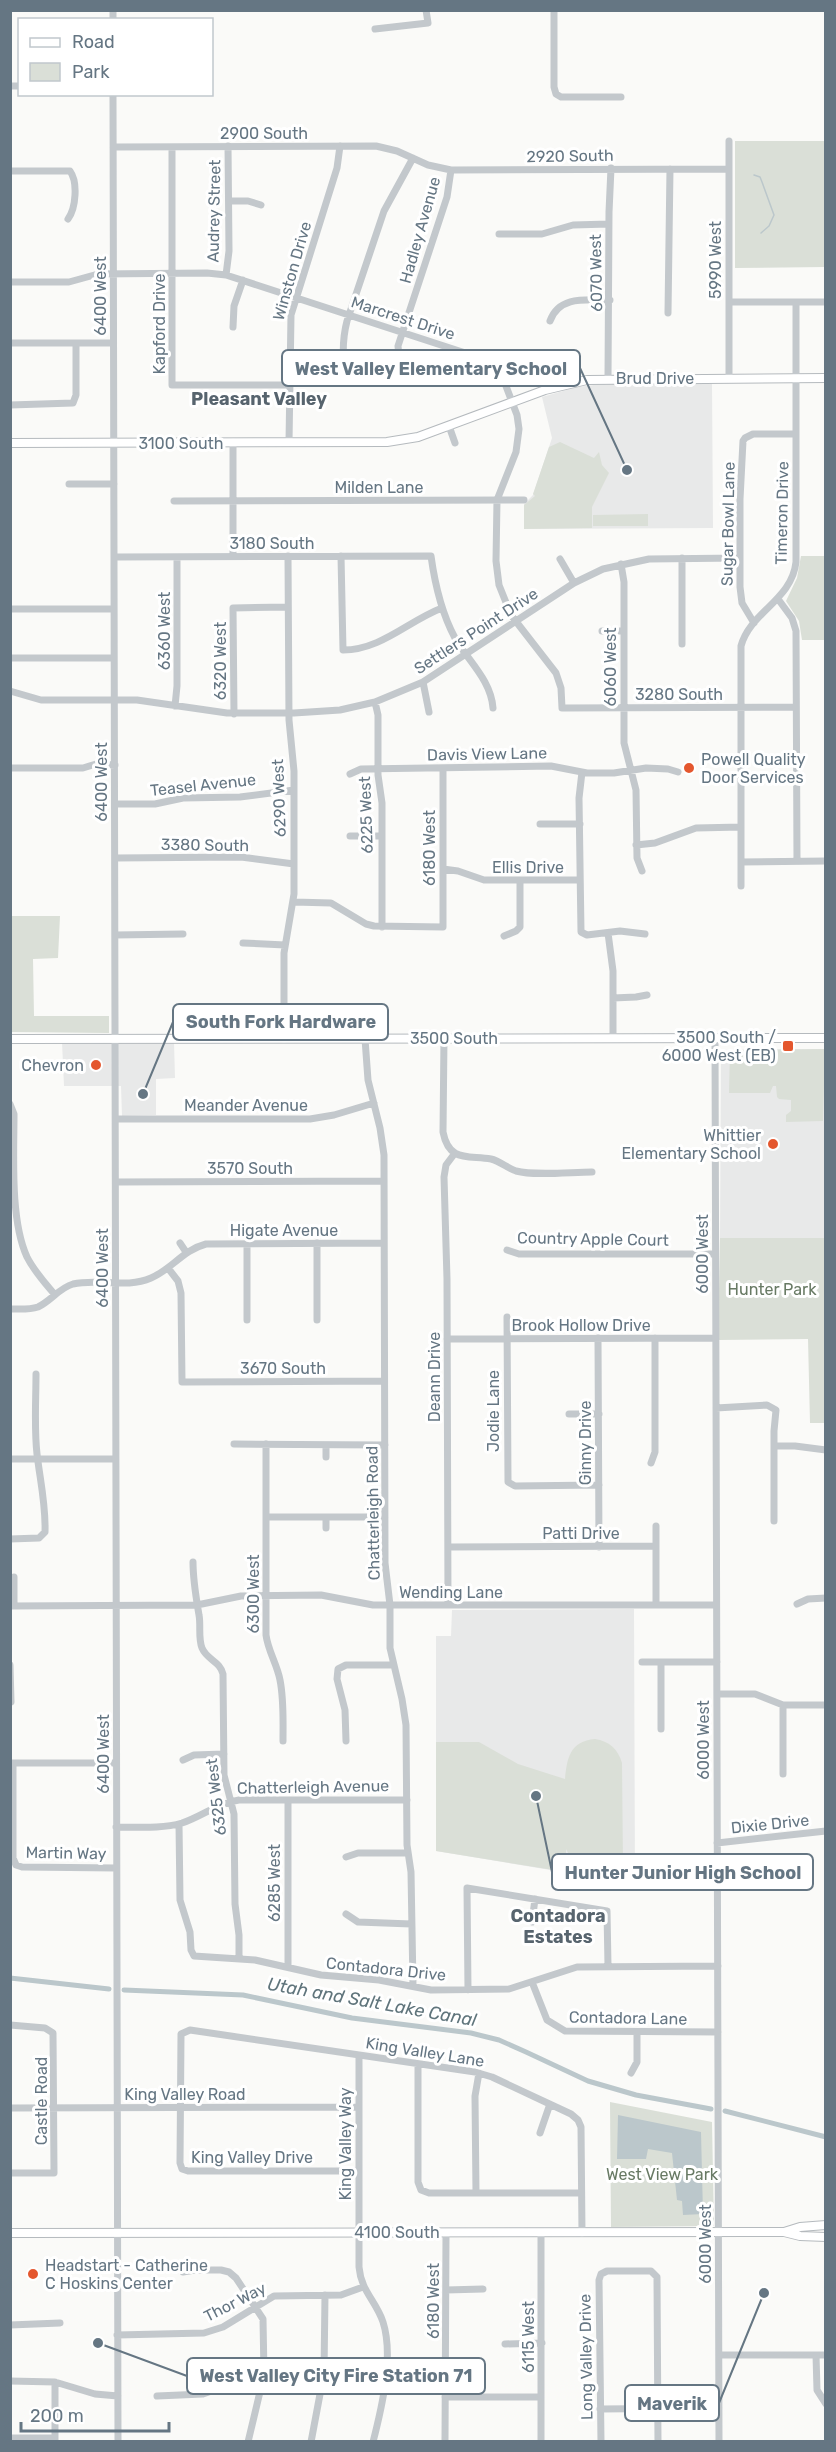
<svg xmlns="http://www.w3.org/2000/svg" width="836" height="2452" font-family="Rubik,sans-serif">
	<rect width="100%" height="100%" fill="#fafaf8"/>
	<path fill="#e8e9e9" d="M602,384H712L713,528L524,529V504L533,495L552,438L542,397L577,387Z
		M62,1042H174L175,1078L156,1079V1115L122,1116L121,1086H64Z
		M825,1049V1238H720L721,1050Z
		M634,1609L635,1884L436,1851V1636H451L452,1610Z"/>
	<path fill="#dadfd7" d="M735,141H825V267L735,268Z
		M560,442L594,458L599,452L602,465L609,473L592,507V528L524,529V505L535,496L533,494L549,447Z
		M648,514V526H593V515Z
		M801,556H825V640H802L799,621L786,601L797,578Z
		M11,916H60L58,958L33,959L34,1016H109V1033L11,1032Z
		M825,1049L823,1121L786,1122V1115L791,1111V1100L779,1099L777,1097L776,1086H773L770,1093H729L730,1050Z
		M720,1238H825V1423H810L808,1339L718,1340Z
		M595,1739C609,1741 618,1749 622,1763L623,1865H617V1859C600,1877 576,1871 566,1849V1872L436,1851V1742H479L518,1764L565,1779C567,1758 570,1741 595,1739Z
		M610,2102L712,2122L714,2226L611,2227Z"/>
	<path fill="#bbc7cb" d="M618,2115L701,2132L703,2214L683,2215L682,2201L677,2200L672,2153L648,2149L646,2159H617Z"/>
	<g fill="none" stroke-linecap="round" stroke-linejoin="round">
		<path stroke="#bbc7cb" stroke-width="1.5" d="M754,175L760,177L762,182L774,215L769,226L761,233"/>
		<path stroke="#bbc7cb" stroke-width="5" d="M10,1978L109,1989
			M124,1990L243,1995L352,2018L471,2033L499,2040L526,2052L588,2081L636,2095L711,2109
			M725,2111L826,2137"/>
		<g stroke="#b5babe" stroke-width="10">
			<path id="major" d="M10,443L387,442L418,437L545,390L587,380L826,378
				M10,1039L826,1038
				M784,2232L800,2227L826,2225
				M10,2233L784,2232L800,2236L826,2237"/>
		</g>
		<path stroke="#c3c8cc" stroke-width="7" d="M113,10V20
			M554,10V87L556,94L561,97H621
			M375,29L428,23L426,10
			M10,86H20
			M113,94L118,2442
			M729,141V378
			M113,147L376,146L397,151L428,165L451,170L729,169
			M172,147V385H289
			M10,171H70C78,182 76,208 68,219
			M229,201H248L261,205
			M499,234H542L573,225L609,224
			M226,275L229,251L228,146
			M10,282H69L98,274L207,273L226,275L490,361L501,373L517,415L519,429L516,452L497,500L496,561L499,585L511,615L556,673L561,688L562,708L796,707
			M729,302H826
			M668,313L670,169
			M550,321C559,295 587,300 610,300
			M233,327L234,306L243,280
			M10,343H113
			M405,375L399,357L398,346L447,197L451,170
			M608,378L609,212L611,168
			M347,382C342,363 342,340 347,321L384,211L413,158
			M10,405L73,403L76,395V343
			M449,426L455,443
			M289,442L291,315L337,168L340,146
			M69,484H114
			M174,501L524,500
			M233,556V442
			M341,556L343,650C381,650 408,621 442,608
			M114,557L431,556C435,585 441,612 455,638C468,661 491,680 493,708
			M682,558V644
			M560,559L574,583
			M621,564L624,582V743L636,790L637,858L642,871
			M778,599L792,618L796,631L797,861
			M10,609H114
			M754,623L742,603L740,587V499L743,441L745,438L753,434H796
			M602,631H624
			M10,658H114
			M423,682L429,712
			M10,691L41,700H137L227,713H294L340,710L375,702L423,682L574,583L603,569L649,559L740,558
			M375,702L378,715V775L382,803V927
			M175,706L177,686V557
			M234,714L233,608L288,607
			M10,768H83L96,764L115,765
			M582,772L579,798L581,932L587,935L620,931L645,934
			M350,774L361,769L551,766L587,773H614L646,768L668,769L678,772
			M115,804H155L183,798L240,797L294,790
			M540,824H580
			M350,836H382
			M636,845L655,843L696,828L741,827
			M115,858L241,857L294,864
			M741,862L826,861
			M443,869L458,871L484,880H580
			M741,886V646C750,612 792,600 796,562V302
			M294,902L331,903L366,924L374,926L443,927V769
			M608,933L613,971V1038
			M115,935L183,934
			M504,936L516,931L520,927V880
			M243,943L285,945
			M613,998L636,997L647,995
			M444,1038L443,1132C449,1163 469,1155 491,1159C500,1161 507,1168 516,1171C535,1176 571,1172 592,1172
			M715,1038L719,2442
			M284,1039V953L294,894V771L289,720L288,556
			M365,1039L368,1080L380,1128L384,1155L385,1563L390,1605V1648L402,1699L406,1725L407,1845L411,1872L413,1986
			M10,1104L14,1114C14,1155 10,1220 27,1257C34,1271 45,1283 55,1295
			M116,1119H310L334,1115L374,1103
			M116,1182L384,1181
			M180,1243L186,1252
			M247,1243V1320
			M317,1243V1320
			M507,1250L519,1254H715
			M168,1268L178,1281L181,1293L182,1382L384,1381
			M10,1309C20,1309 29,1310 38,1307C51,1301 59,1288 73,1284C99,1278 126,1289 151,1278C172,1269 183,1250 206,1244L384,1243
			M507,1317L508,1482L515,1486L599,1485
			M598,1338L599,1547
			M447,1339L716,1338
			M716,1408L767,1405L776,1410L774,1431V1521
			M569,1414H599
			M234,1444L385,1445
			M266,1444V1635C268,1651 277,1664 280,1680C284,1700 283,1721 283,1741
			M326,1445V1457
			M774,1446H795L826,1450
			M10,1459H116
			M651,1463L655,1452V1338
			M266,1517H385
			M326,1517V1528
			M656,1526V1605
			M10,1539L39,1538L45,1532C46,1505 40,1480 37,1454C34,1428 36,1400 36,1374
			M448,1547L656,1546
			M193,1562C193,1581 196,1597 199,1615C201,1625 198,1638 202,1648C207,1660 220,1661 223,1674L224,1775L234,1814L235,1904L239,1935V1958
			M14,1577V1606
			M797,1604L808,1599L826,1598
			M448,1605L447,1279L444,1177L446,1165L455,1153
			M10,1606L197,1605L241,1596L321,1595L373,1605H716
			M642,1662H717
			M661,1662V1729
			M10,1665L11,1702
			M717,1694H755L783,1705H826
			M783,1705V1774
			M346,1741L345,1710L337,1679L338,1669L346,1665H393
			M183,1760L194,1755L224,1754
			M11,1763H116
			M13,1763V1858L16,1865L22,1867L116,1868
			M179,1824L180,1900L190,1932L191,1950L194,1956L255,1960L321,1975L379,1980L431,1990L509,1989L577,1967L718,1966
			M116,1827C138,1827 162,1829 182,1823C203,1816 217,1803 239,1800H407
			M717,1843L826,1831
			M346,1857L358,1853H408
			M346,1914L358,1922L411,1924
			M532,1922L535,1899
			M288,1967V1800
			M532,1982L547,2020L565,2031L718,2032
			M468,1990L467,1888L607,1911L608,1966
			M10,2025L45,2028L53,2033L54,2173H10
			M359,2055V2267C361,2291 376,2301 383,2322C394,2356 382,2407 373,2442
			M418,2064V2182L421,2190L429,2193H581
			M631,2073L637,2062V2033
			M10,2108L359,2107
			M540,2133L550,2104
			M359,2171H188L182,2169L180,2163L181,2034L190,2030L475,2072L492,2077L571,2114L578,2120L581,2127L582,2233
			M476,2193L475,2096L479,2073
			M183,2272L195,2270H221L229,2272L236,2278L263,2319L264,2375L248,2442
			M446,2290L483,2289
			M10,2325L60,2323
			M117,2335L204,2333L223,2327L274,2296L341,2295L363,2287
			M505,2344L542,2343
			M719,2355H826
			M816,2355L817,2390L826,2404
			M10,2381L55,2382L95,2394L118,2396
			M55,2382V2442
			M157,2396L203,2394L243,2380H263
			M445,2397H541
			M600,2409L719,2408
			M10,2438H55
			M311,2442L324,2373L325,2295
			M445,2442L446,2233
			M541,2442V2233
			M601,2442L599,2280L601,2274L607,2271H651L657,2277L658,2442"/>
		<use href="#major" stroke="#fff" stroke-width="8"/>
	</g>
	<g fill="#e4572e" stroke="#fff" stroke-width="2">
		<circle cx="689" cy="768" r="6"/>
		<rect x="782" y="1040" width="12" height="12" rx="3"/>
		<circle cx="96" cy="1065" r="6"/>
		<circle cx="773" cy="1144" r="6"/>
		<circle cx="33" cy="2274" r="6"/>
	</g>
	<g text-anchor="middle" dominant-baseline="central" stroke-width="6" stroke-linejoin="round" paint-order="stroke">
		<g font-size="16" fill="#657683" stroke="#fff">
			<text x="264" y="133">2900 South</text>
			<text transform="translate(570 156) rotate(-1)">2920 South</text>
			<text transform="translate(214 211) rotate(-89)">Audrey Street</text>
			<text transform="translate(420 230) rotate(-74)">Hadley Avenue</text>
			<text transform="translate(715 260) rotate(-90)">5990 West</text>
			<text transform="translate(292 271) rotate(-74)">Winston Drive</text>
			<text transform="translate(596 273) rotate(-91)">6070 West</text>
			<text transform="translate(100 296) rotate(-90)">6400 West</text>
			<text transform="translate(403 318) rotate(18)">Marcrest Drive</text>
			<text transform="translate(159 324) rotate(-90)">Kapford Drive</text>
			<text x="655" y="378">Brud Drive</text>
			<text x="181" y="443">3100 South</text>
			<text x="379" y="487">Milden Lane</text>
			<text transform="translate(782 513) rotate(-89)">Timeron Drive</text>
			<text transform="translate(728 524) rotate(-89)">Sugar Bowl Lane</text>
			<text x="272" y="543">3180 South</text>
			<text transform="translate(164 631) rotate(-90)">6360 West</text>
			<text transform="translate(476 631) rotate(-33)">Settlers Point Drive</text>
			<text transform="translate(220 661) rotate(-90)">6320 West</text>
			<text transform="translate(610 667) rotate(-90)">6060 West</text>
			<text x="679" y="694">3280 South</text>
			<text transform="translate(487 754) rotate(-1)">Davis View Lane</text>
			<text transform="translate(101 782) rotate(-90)">6400 West</text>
			<text transform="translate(203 785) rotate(-6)">Teasel Avenue</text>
			<text transform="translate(279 798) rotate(-92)">6290 West</text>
			<text transform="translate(366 815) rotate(-92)">6225 West</text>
			<text transform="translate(205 845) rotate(1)">3380 South</text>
			<text transform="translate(429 848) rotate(-90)">6180 West</text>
			<text x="528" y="867">Ellis Drive</text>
			<text x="454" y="1038">3500 South</text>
			<text x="246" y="1105">Meander Avenue</text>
			<text x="250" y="1168">3570 South</text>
			<text x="284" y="1230">Higate Avenue</text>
			<text transform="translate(593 1239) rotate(1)">Country Apple Court</text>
			<text transform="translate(702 1254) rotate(-90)">6000 West</text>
			<text transform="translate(102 1268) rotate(-90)">6400 West</text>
			<text x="581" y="1325">Brook Hollow Drive</text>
			<text x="283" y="1368">3670 South</text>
			<text transform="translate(434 1377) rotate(-90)">Deann Drive</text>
			<text transform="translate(493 1411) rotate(-90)">Jodie Lane</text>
			<text transform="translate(585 1443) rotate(-90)">Ginny Drive</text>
			<text transform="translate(373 1513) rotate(-91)">Chatterleigh Road</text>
			<text x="581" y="1533">Patti Drive</text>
			<text x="451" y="1592">Wending Lane</text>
			<text transform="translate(253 1594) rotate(-90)">6300 West</text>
			<text transform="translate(703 1740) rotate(-90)">6000 West</text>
			<text transform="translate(103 1754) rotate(-90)">6400 West</text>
			<text transform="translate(313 1787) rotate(-1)">Chatterleigh Avenue</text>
			<text transform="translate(216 1797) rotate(-97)">6325 West</text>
			<text transform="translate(770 1824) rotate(-6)">Dixie Drive</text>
			<text transform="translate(66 1853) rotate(1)">Martin Way</text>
			<text transform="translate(274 1883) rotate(-90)">6285 West</text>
			<text transform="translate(386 1969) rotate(6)">Contadora Drive</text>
			<text transform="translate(628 2018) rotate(1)">Contadora Lane</text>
			<text transform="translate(425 2052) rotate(9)">King Valley Lane</text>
			<text x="185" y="2094">King Valley Road</text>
			<text transform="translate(41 2101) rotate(-90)">Castle Road</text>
			<text transform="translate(345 2144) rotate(-90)">King Valley Way</text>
			<text x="252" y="2157">King Valley Drive</text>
			<text x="397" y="2232">4100 South</text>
			<text transform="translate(705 2244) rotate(-90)">6000 West</text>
			<text transform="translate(433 2301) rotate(-90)">6180 West</text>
			<text transform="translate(235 2302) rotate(-27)">Thor Way</text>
			<text transform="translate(528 2337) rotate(-90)">6115 West</text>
			<text transform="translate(586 2357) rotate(-91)">Long Valley Drive</text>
		</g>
		<g font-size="16" fill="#657683" stroke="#fff" text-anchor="end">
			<text x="701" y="759" text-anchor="start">Powell Quality<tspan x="701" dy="18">Door Services</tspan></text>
			<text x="776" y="1037">3500 South /<tspan x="776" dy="18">6000 West (EB)</tspan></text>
			<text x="84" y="1065">Chevron</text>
			<text x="761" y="1135">Whittier<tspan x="761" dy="18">Elementary School</tspan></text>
			<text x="45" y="2265" text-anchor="start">Headstart - Catherine<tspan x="45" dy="18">C Hoskins Center</tspan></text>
		</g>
		<g font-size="16" fill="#687a64" stroke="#fff">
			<text x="772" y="1289">Hunter Park</text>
			<text x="662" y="2174">West View Park</text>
		</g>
		<g font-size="18" font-weight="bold" fill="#57646e" stroke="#fff">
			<text x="259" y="399">Pleasant Valley</text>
			<text x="558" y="1916">Contadora<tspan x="558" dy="21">Estates</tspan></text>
		</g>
		<g font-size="18" font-style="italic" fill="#60757c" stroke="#fff">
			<text transform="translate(372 2002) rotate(10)">Utah and Salt Lake Canal</text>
		</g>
	</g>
	<path fill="none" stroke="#657683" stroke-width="2" d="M627 470L580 368M143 1094L173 1022M536 1796L552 1872M98 2343L187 2376M764 2293L719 2403"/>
	<g fill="#657683" stroke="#fff" stroke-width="2">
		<circle cx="627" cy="470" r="6"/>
		<circle cx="143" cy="1094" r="6"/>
		<circle cx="536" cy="1796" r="6"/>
		<circle cx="98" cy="2343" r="6"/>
		<circle cx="764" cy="2293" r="6"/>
	</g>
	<g fill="#fff" stroke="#657683" stroke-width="2">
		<rect x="282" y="350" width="298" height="36" rx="6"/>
		<rect x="173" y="1004" width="215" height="36" rx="6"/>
		<rect x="552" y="1854" width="261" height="36" rx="6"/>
		<rect x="187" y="2358" width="298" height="36" rx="6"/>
		<rect x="625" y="2385" width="94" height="36" rx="6"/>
	</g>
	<g font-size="18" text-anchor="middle" font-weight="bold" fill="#657683">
		<text x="431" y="375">West Valley Elementary School</text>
		<text x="281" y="1028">South Fork Hardware</text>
		<text x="683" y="1879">Hunter Junior High School</text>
		<text x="336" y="2382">West Valley City Fire Station 71</text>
		<text x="672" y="2410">Maverik</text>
	</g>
	<rect width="836" height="2452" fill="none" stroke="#657683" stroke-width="24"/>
	<rect x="18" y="18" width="195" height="78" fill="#ffffff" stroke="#c1c8cd" stroke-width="1.5"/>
	<rect x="30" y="38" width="30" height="9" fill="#ffffff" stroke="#c1c8cd" stroke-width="1.5"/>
	<text x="72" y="48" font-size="18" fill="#657683">Road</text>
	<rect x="30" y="63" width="30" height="18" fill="#dadfd7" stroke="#c1c8cd" stroke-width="1.5"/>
	<text x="72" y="78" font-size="18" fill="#657683">Park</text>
	<path d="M21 2422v9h148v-9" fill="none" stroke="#657683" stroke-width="3"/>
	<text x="30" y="2422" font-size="18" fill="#657683" stroke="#ffffff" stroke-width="4.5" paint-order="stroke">200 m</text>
</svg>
